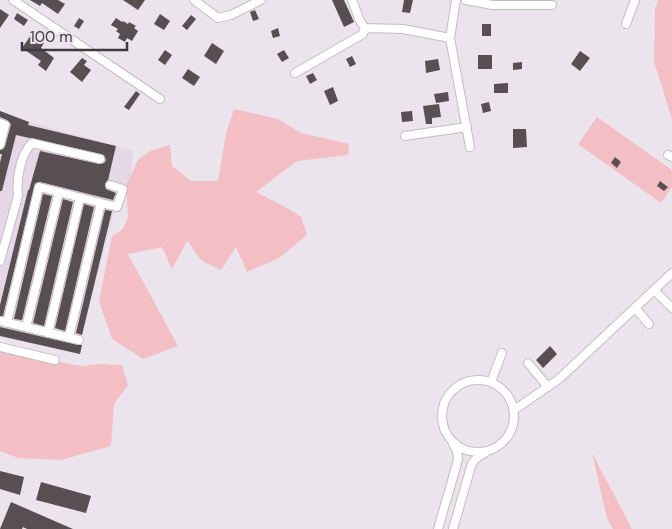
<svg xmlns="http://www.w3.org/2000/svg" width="672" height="529" font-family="'DM Sans',sans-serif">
	<rect width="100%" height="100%" fill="#ece4ec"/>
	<path fill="#e5d7e6" d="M0,111L29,122L133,151L130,184L121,212H114L81,338L82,344L80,354L0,336Z"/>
	<path fill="#f3bfc5" d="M658,0H672V119L654,62L655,9Z
		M234,109L278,119L301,133L349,144L348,155L297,161L256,192L287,208L301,217L307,235L279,258L247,272L236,247L221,270L202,261L187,241L172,269L162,247L128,254L178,346L143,359L112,339L99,301L112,236L123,229L128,217L126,186L138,160L150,151L170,145L172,166L191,181H218L226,133Z
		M597,117L672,170V187L661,203L578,144Z
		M0,352L82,366L100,364L122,365L128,385L114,404L111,446L61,460L18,458L0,451Z
		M592,453L632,529H613L607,518Z"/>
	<path fill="#584f53" d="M30,0H58L65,4L58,14L42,3L40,6Z
		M123,0H145L138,10Z
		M332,0H344L354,22L344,27Z
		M404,0H413L410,13L402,12Z
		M0,9L9,15L0,28Z
		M255,10L259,19L253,21L250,12Z
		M17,13L28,20L24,26L14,19Z
		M160,14L170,21L164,30L154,24Z
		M191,15L196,19L187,30L182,26Z
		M79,18L84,21L79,29L74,26Z
		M116,18L122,22L123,21L128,24L129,22L136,26L134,28L138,31L132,41L127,38L125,42L118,38L120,34L116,31L118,29L111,25Z
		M482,24H491V36H482Z
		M278,28L280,36L273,38L271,31Z
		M31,35L44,43L41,48L54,58L46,71L38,65L41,61L22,48Z
		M212,43L224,51L216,64L204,56Z
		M165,50L172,55L165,65L158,60Z
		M284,50L289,58L282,62L277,54Z
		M580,51L590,58L580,71L571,64Z
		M478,55H492V69H478Z
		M352,56L356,64L350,67L346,59Z
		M82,58L87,61L84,65L91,70L82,82L70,72Z
		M438,59L440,70L426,73L425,61Z
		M522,62V69L513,70V63Z
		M188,69L200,77L194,86L182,78Z
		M313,73L317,80L310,84L306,76Z
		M508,83V93H494V84Z
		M333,87L338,101L330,105L324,91Z
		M136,91L140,94L129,110L124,107Z
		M448,92L449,101L436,103L434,94Z
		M489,102L491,111L483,113L481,104Z
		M439,104L441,117L432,118V124H426L423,106Z
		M0,111L29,122L28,125L116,146L108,180L105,184L106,189L116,193L113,200L40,182L35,184L3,316H0V305L28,190H29L40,151L99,164L104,163L106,160L104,155L101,154L16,135L2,191H0V163L2,154H0V150L5,146L11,124L7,120L0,117Z
		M412,111L413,121L402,122L401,112Z
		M513,129H526L527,147L513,148Z
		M615,157L621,162L617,168L611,163Z
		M660,181L668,187L664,191L657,186Z
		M43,194L52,196L22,320L14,319Z
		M63,199L73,202L44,326L33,323Z
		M84,204L94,207L65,331L55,328Z
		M105,210L112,211L82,335L76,333Z
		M0,327L78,345H82L80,354L0,336Z
		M550,346L557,354L543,368L536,360Z
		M0,471L24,477L20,495L0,489Z
		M41,482L91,496L86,513L36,500Z
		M11,502L73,529H27L23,527L22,529H0Z"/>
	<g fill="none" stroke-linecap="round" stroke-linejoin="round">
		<g stroke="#c4bcc4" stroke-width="10">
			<path id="minor" d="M13,0L160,99
				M194,0L218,18L231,15L261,0
				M352,0L360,21L365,28
				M456,0L450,38L470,147
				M466,0L492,5H552
				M626,24L635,0
				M295,73L363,34L365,28L403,29L450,38
				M0,123L5,125L0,145
				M405,136L467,127
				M668,155L672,157
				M0,261L18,196C16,180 20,155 32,143L100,159
				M672,273L654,290L672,308
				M635,308L649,324
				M0,321L79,340
				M7,323L39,187L117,207L123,189L110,185
				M26,327L59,192
				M48,333L80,198
				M69,337L101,203
				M0,347L55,360
				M528,363L548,387
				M442 416a36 36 0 1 1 72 0a36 36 0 1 1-72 0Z
				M491,382L502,353
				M514,410L559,379L654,290
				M438,529L458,460L457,451L453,444
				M453,529L472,463L479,456L485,453"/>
		</g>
		<use href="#minor" stroke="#fff" stroke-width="8"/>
	</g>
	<path d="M22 42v8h105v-8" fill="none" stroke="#3d3a3d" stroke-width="2.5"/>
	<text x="30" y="42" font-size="15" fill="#3d3a3d" stroke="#ece4ec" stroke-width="4" paint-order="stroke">100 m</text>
</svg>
